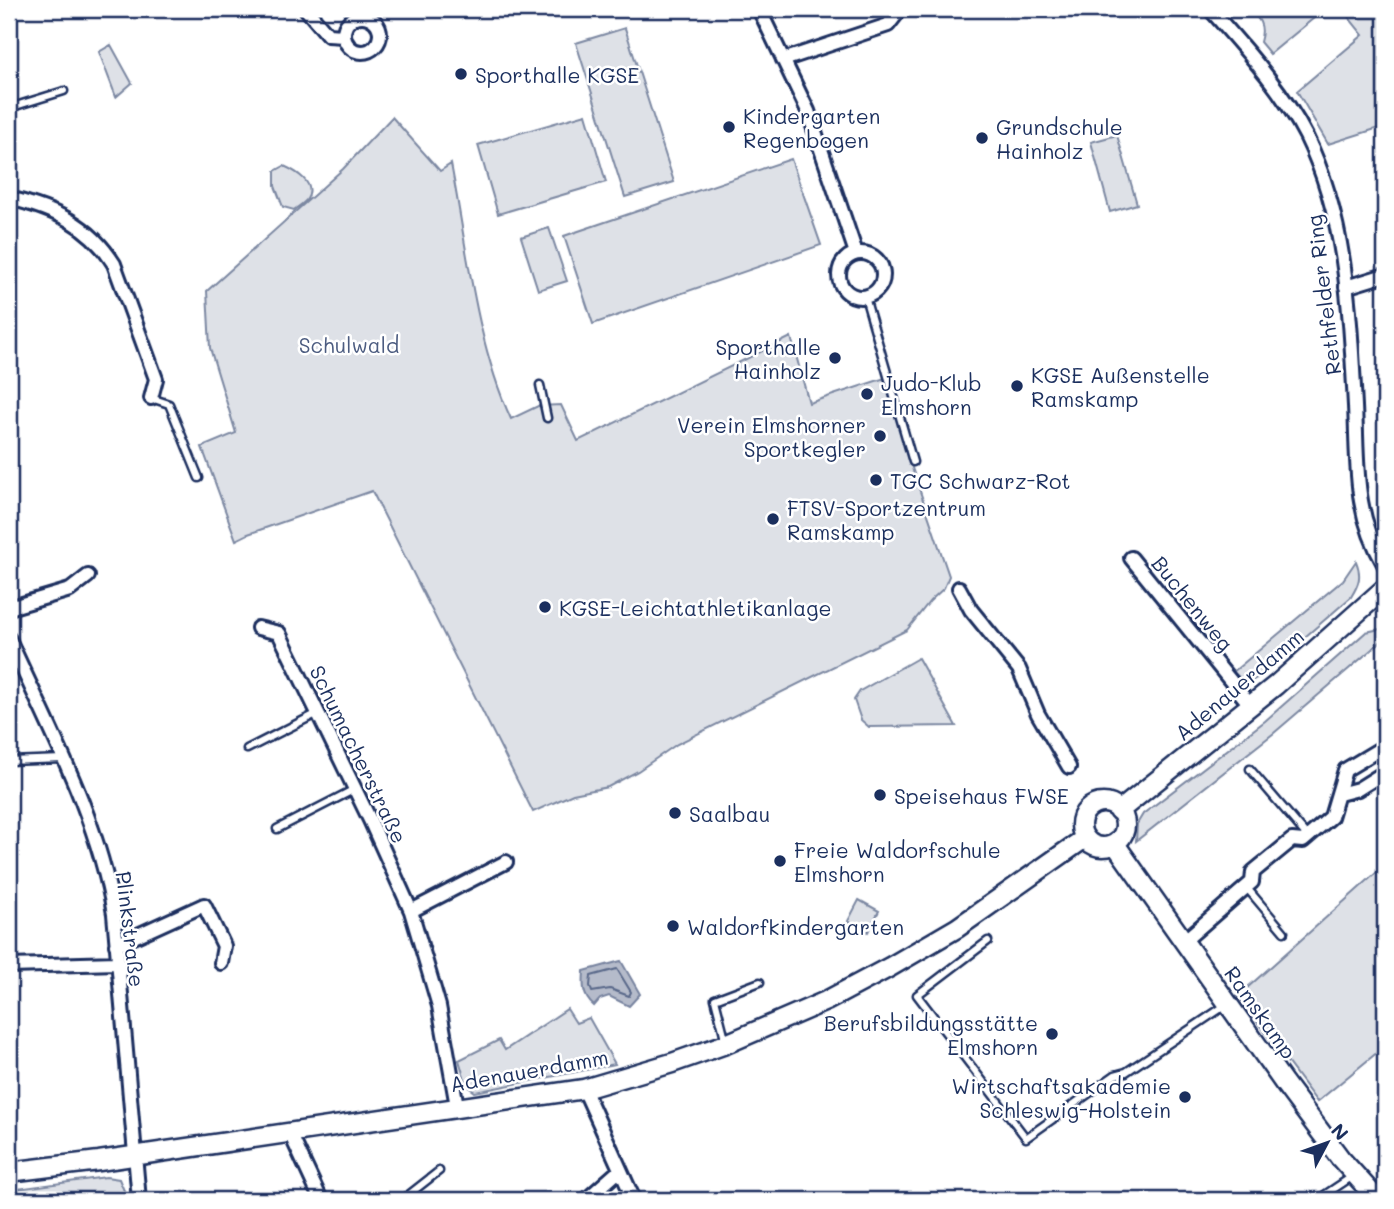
<svg xmlns="http://www.w3.org/2000/svg" width="1394" height="1209" font-family="Mali,sans-serif">
	<rect width="100%" height="100%" fill="#fff"/>
	<filter id="ink" filterUnits="userSpaceOnUse"><feTurbulence type="fractalNoise" baseFrequency=".0143" numOctaves="2"/><feDisplacementMap in="SourceGraphic" scale="14" xChannelSelector="R" yChannelSelector="G"/><feConvolveMatrix kernelMatrix="1 2 1 2 8 2 1 2 1" color-interpolation-filters="sRGB"/></filter>
	<g filter="url(#ink)">
		<path fill="#dee1e7" stroke="#7c88a2" stroke-width="2" d="M1245,9H1325L1270,54L1260,42C1265,26 1260,16 1245,9Z
			M1342,9H1385V126L1328,144L1297,91L1363,35Z
			M625,28L674,182L625,197L576,43Z
			M111,45L132,83L116,97L99,52Z
			M586,114L606,182L498,214L478,145Z
			M392,117L440,171L451,164C467,248 476,342 511,419L538,406L561,405L578,441L791,337L809,403L888,377L910,462L949,576L944,588L930,601L907,630L677,744L638,771L608,787L573,794L533,812L372,491L248,534L236,540L202,447L236,433L210,348L207,291L343,169Z
			M1117,135L1137,204L1110,212L1091,142Z
			M791,159L821,245L593,324L564,236Z
			M284,166C295,171 317,183 307,199C305,203 297,207 294,210L283,207L275,186V171Z
			M549,228L567,281L538,290L521,237Z
			M1356,561C1362,576 1359,584 1351,597L1260,676L1250,682L1241,679L1233,672L1343,580Z
			M1385,628V638L1274,733L1136,841L1137,824L1143,814L1265,721L1366,632Z
			M918,658L956,726L869,727L861,720L854,700L860,691Z
			M1385,865V1046L1317,1102L1238,996Z
			M859,900L879,911L868,932L848,921Z
			M567,1009L576,1023L589,1018L615,1064L475,1092L467,1086L459,1060L499,1040L505,1050Z
			M106,1177L119,1179L128,1200H9V1190Z"/>
		<path fill="#b5bbca" stroke="#77839f" stroke-width="2" d="M621,961L640,994L629,1006L609,996L600,999L594,1006C582,996 583,985 584,971Z"/>
		<g fill="none" stroke-linecap="round" stroke-linejoin="round">
			<path stroke="#596789" stroke-width="2" d="M617,969L631,992L629,996L610,989L592,992L590,986L591,976Z"/>
			<g stroke="#1b2f5e" stroke-width="11">
				<path id="lane" d="M9,108L64,91
					M865,297L913,462
					M540,385L547,418
					M151,398L169,404L199,478
					M247,749L318,713
					M9,761L63,759
					M1250,769L1308,837
					M277,829L355,789
					M1246,887L1284,932
					M988,941L917,995L1026,1138L1115,1075L1126,1072L1226,1005
					M726,1042L715,999L760,982
					M402,1200L439,1171
					M1317,1200L1353,1176"/>
			</g>
			<g stroke="#1b2f5e" stroke-width="18">
				<path id="street" d="M306,9L328,35L344,36
					M759,9L808,111L856,253
					M1210,9C1244,48 1282,89 1306,136C1347,219 1350,315 1355,406C1358,467 1353,511 1385,566
					M344 34a18 18 0 1 1 36 0a18 18 0 1 1-36 0Z
					M783,60L888,25L899,11
					M9,198C54,209 89,224 114,264L156,379L151,398
					M839 275a22 22 0 1 1 44 0a22 22 0 1 1-44 0Z
					M1346,287L1385,275
					M1131,558L1251,706
					M959,588L971,610L1019,669L1038,714L1069,767
					M9,608L70,590L88,576
					M258,628L279,633L370,820L411,911L439,1006L457,1106
					M9,639C49,728 98,817 114,914L139,1200
					M1339,794L1358,789L1385,772
					M411,911L506,862
					M1184,941L1252,882L1253,872L1292,840L1303,841L1331,817L1345,770L1385,746
					M116,945L204,905L224,946L221,963
					M9,966L118,963
					M584,1089L634,1200
					M290,1133L321,1200
					M586,1200L620,1170"/>
			</g>
			<g stroke="#1b2f5e" stroke-width="23">
				<path id="secondary" d="M1081 825a22 22 0 1 1 44 0a22 22 0 1 1-44 0Z
					M1119,811L1276,685L1385,588
					M1115,844L1284,1083L1340,1158L1378,1200
					M9,1172L99,1161L584,1089L672,1063L726,1044L826,1001L890,967L957,928L1085,838"/>
			</g>
			<use href="#lane" stroke="#fff" stroke-width="6"/>
			<use href="#street" stroke="#fff" stroke-width="12"/>
			<use href="#secondary" stroke="#fff" stroke-width="18"/>
		</g>
	</g>
	<g fill="#1b2f5e" stroke="#fff" stroke-width="2.5">
		<circle cx="461" cy="74" r="7"/>
		<circle cx="729" cy="127" r="7"/>
		<circle cx="982" cy="138" r="7"/>
		<circle cx="835" cy="358" r="7"/>
		<circle cx="1017" cy="386" r="7"/>
		<circle cx="867" cy="394" r="7"/>
		<circle cx="880" cy="436" r="7"/>
		<circle cx="876" cy="480" r="7"/>
		<circle cx="773" cy="519" r="7"/>
		<circle cx="545" cy="607" r="7"/>
		<circle cx="880" cy="795" r="7"/>
		<circle cx="675" cy="813" r="7"/>
		<circle cx="780" cy="861" r="7"/>
		<circle cx="673" cy="926" r="7"/>
		<circle cx="1052" cy="1034" r="7"/>
		<circle cx="1185" cy="1097" r="7"/>
	</g>
	<g text-anchor="middle" dominant-baseline="central" stroke-width="5" stroke-linejoin="round" paint-order="stroke">
		<g font-size="21" fill="#1b2f5e" stroke="#fff" text-anchor="start">
			<text x="475" y="74">Sporthalle KGSE</text>
			<text x="743" y="115">Kindergarten<tspan x="743" dy="24">Regenbogen</tspan></text>
			<text x="996" y="126">Grundschule<tspan x="996" dy="24">Hainholz</tspan></text>
			<text x="821" y="346" text-anchor="end">Sporthalle<tspan x="821" dy="24">Hainholz</tspan></text>
			<text x="1031" y="374">KGSE Außenstelle<tspan x="1031" dy="24">Ramskamp</tspan></text>
			<text x="881" y="382">Judo-Klub<tspan x="881" dy="24">Elmshorn</tspan></text>
			<text x="866" y="424" text-anchor="end">Verein Elmshorner<tspan x="866" dy="24">Sportkegler</tspan></text>
			<text x="890" y="480">TGC Schwarz-Rot</text>
			<text x="787" y="507">FTSV-Sportzentrum<tspan x="787" dy="24">Ramskamp</tspan></text>
			<text x="559" y="607">KGSE-Leichtathletikanlage</text>
			<text x="894" y="795">Speisehaus FWSE</text>
			<text x="689" y="813">Saalbau</text>
			<text x="794" y="849">Freie Waldorfschule<tspan x="794" dy="24">Elmshorn</tspan></text>
			<text x="687" y="926">Waldorfkindergarten</text>
			<text x="1038" y="1022" text-anchor="end">Berufsbildungsstätte<tspan x="1038" dy="24">Elmshorn</tspan></text>
			<text x="1171" y="1085" text-anchor="end">Wirtschaftsakademie<tspan x="1171" dy="24">Schleswig-Holstein</tspan></text>
		</g>
		<g font-size="21" fill="#1b2f5e" stroke="#fff">
			<text transform="translate(1323 295) rotate(-97)">Rethfelder Ring</text>
			<text transform="translate(1193 603) rotate(51)">Buchenweg</text>
			<text transform="translate(1239 684) rotate(-40)">Adenauerdamm</text>
			<text transform="translate(359 754) rotate(64)">Schumacherstraße</text>
			<text transform="translate(131 929) rotate(83)">Plinkstraße</text>
			<text transform="translate(1261 1012) rotate(55)">Ramskamp</text>
			<text transform="translate(529 1070) rotate(-10)">Adenauerdamm</text>
		</g>
		<g font-size="21" fill="#4c5c80" stroke="#fff">
			<text x="349" y="344">Schulwald</text>
		</g>
	</g>
	<rect width="1394" height="1209" fill="none" stroke="#fff" stroke-width="35"/>
	<rect x="18" y="18" width="1359" height="1174" fill="none" stroke="#1b2f5e" stroke-width="2.5" filter="url(#ink)"/>
	<g transform="translate(1327 1143) rotate(49)" stroke="#ffffff" stroke-width="5" paint-order="stroke">
	<path d="M0-5L12 26L0 18L-12 26Z" fill="#1b2f5e"/>
	<text y="-10" font-size="19" font-weight="bold" text-anchor="middle" fill="#1b2f5e">N</text>
	</g>
</svg>
